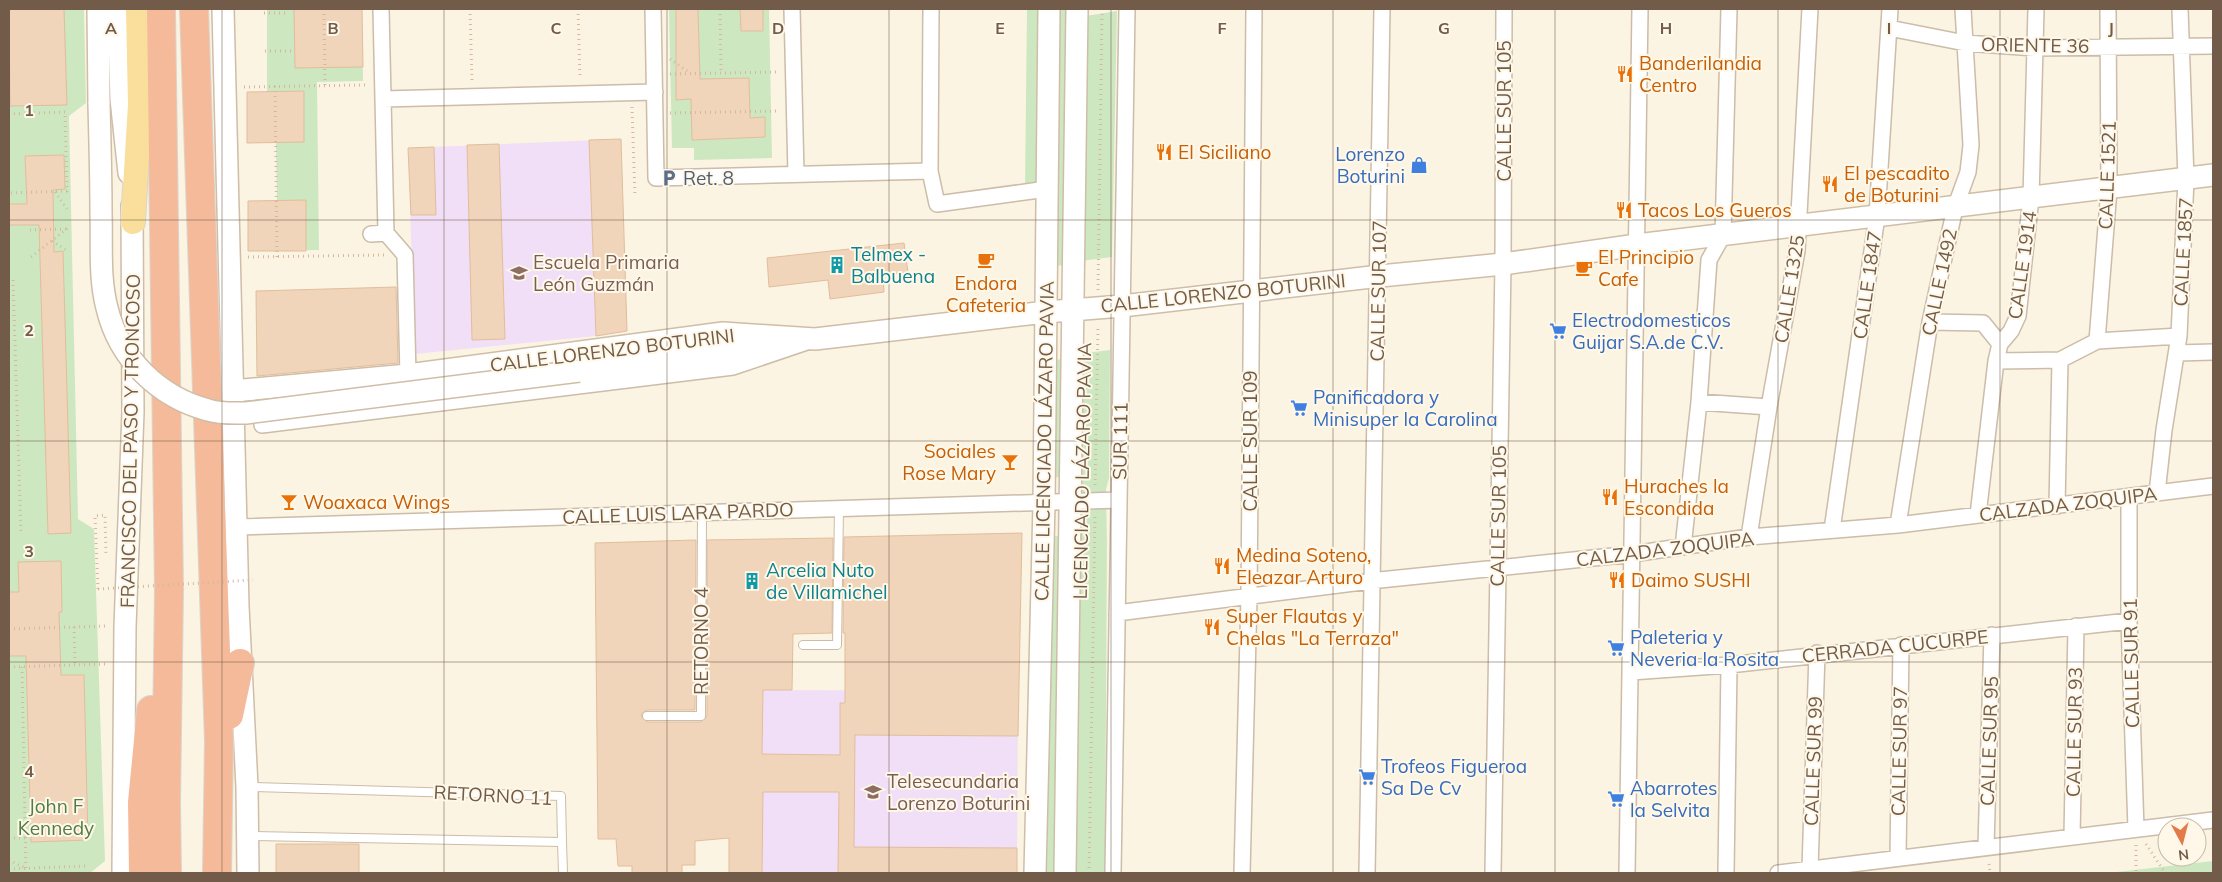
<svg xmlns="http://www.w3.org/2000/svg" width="2222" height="882" font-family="Mulish,sans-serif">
	<rect width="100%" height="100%" fill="#fbf4e2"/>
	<path fill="#f1dff7" d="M621,139L627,331L596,336L415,354L408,148Z
		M730,690L1018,691L1017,873H729Z"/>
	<path fill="#cde8c1" d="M9,9H84L86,103L69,116L78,519L94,529L105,861L90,873H9Z
		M267,9H362L363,81L317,82L319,250L269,251L277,200L276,143L267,92Z
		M669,9H769L772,158L694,160V148H672Z
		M1027,9H1041L1038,186L1025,187Z
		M1059,9H1066L1063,265L1056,266Z
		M1117,11L1112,257L1081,261L1086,16Z
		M1110,350L1109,478L1106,489L1107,542L1105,873H1071L1078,354Z
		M1061,359L1060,477L1050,478L1051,361Z
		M1049,536H1060L1057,873H1047Z
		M2213,861V873H2108Z"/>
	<path fill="#f0d5ba" stroke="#e2bd9b" d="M9,9H64L67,105L10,106Z
		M294,9H362L363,67L295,68Z
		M676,9H698L700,79L749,78L750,118L765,117V137L692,140L691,99L676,100Z
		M740,9H763V31H741Z
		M304,91V142L247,143V92Z
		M621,139L627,331L596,336L589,140Z
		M499,144L505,339L472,340L467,145Z
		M434,147L436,215H411L408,148Z
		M64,155L65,189L53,190L54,252L63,251L71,533L48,534L39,225H9V204H27L25,156Z
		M306,200V251H248V201Z
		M904,243L908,272L883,275L884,292L830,299L828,280L769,287L767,258Z
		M396,287L398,363L257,376L256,291Z
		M1022,533L1018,736L855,735L854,847L1017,848V873H838L839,792H763L762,873H729V838L695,841V865H682V873H632V866H618L616,839H598L595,543L696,540L695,710H647L642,713L641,716L647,722H701L707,716V540L833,538L832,633L793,634L792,690H763L762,754L840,755V703H845V633H843L844,537Z
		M61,561L62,612H59L61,675H84L88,840L31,842L26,656H9V592H19L18,562Z
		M276,844H359V873H276Z"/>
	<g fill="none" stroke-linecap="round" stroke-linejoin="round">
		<g stroke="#ccbca9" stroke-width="10">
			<path id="lane" d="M803,645H837L839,508
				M647,716H701L702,513
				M249,836L562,842L561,796L250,787
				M562,842L563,873"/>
		</g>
		<g stroke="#ccbca9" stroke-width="18">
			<path id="street" d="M653,9L656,178L930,171
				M792,9L796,174
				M931,9L930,171L937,204L1047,189
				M1889,28L1965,43L2036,48L2213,46
				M383,99L655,92
				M386,233L405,255L408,375
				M371,234L386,233L381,9
				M1930,322L1983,323L2000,344
				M2097,341L2109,189L2108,9
				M2177,353L2213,352
				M1996,361L2060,360L2097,341L2179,336
				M1699,402L1769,407
				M262,425L733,367L807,342
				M2157,493L2164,430L2179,336L2186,179L2180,9
				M2129,497V621L2136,829
				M2057,506L2060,360
				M1978,515L1996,361L2000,344L2011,331L2018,316L2031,198L2036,9
				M1898,525L1930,322L1955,208L1968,172L1971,145L1963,9
				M236,527L1119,500
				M1832,530L1877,216L1890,9
				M1749,537L1769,407L1797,251L1810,9
				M1683,547L1699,402L1709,260L1723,235L1729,9
				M1117,613L1370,581L1632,554L1749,537L1898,525L2213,486
				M1631,672L1729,665L2129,621
				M2072,837L2076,626
				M1986,847L1992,635
				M1898,857L1901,645
				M1810,869L1817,653
				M1113,873L1127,9
				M1242,873L1249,597L1254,9
				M1367,873C1370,585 1379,297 1382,9
				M1493,873L1503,264L1504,9
				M1627,873L1640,9
				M1726,873L1729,665
				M1778,873L2213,820"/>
		</g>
		<g stroke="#cfbda7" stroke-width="24">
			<path id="secondary" d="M98,9L99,104
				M118,9L121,99L129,173
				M223,9L238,606L247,787L248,873
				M579,371L770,345
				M233,391L408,375L723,333L815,339L1046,312L1122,306L1380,276L1503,264L1637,245L2213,175
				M123,873L125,627L133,412L132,206
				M1035,873L1044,503L1049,9
				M1065,873L1077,9"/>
		</g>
		<g stroke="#dad5d0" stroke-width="26">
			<path id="primary" d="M133,222L140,104L138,9"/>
		</g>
		<g stroke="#dad5d0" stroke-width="30">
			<path id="highway" d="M161,9L169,590L166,803L167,873
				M194,9L219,741L217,873
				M229,715L240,663
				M143,873L142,802L151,710"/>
		</g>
		<path stroke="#d5b89e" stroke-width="3" stroke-dasharray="1 4" stroke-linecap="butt" d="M324,9L325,85
			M470,9L472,81
			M578,9L580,78
			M720,9L721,73
			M264,13H286V9
			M265,51H294
			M670,59L690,73
			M670,74L779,72
			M275,86L277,257
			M244,87L367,85
			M632,107L635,197
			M670,113L779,111
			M9,114L65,112L67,191L9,193
			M55,192L67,209
			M30,230L67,229
			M52,241L68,251
			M31,257L68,228
			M248,257L384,255
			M13,280L21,535
			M1098,290L1102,9
			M1095,485L1098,326
			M98,589L95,516L105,515L106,555
			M74,627L75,665
			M9,629L107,626
			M9,667L107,664
			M22,667L26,873
			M9,838H25
			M2146,844L2165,873
			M2136,845V873
			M9,860L25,868
			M1989,864L1990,873
			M9,869L86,866
			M1089,873L1095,516"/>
		<use href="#lane" stroke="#fff" stroke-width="8"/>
		<use href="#street" stroke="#fff" stroke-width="15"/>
		<use href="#secondary" stroke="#fff" stroke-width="21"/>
		<use href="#primary" stroke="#f9df9b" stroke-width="24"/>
		<use href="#highway" stroke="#f5ba9a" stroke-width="28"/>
		<g stroke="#cfbda7" stroke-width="24" stroke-linecap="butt">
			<path id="secondary-bridge" d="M99,104C100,141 101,177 101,214C102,245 99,278 107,308C119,359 159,397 208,410C221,414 234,413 246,413L579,371"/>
		</g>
		<path stroke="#d5b89e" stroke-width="3" stroke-dasharray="1 4" stroke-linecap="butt" d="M98,589L253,580"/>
		<use href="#secondary-bridge" stroke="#fff" stroke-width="21"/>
	</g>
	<path fill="none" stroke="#725c49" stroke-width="1" stroke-opacity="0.55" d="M222,9V873M444,9V873M667,9V873M889,9V873M1111,9V873M1333,9V873M1555,9V873M1778,9V873M2000,9V873M9,220H2213M9,441H2213M9,662H2213"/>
	<defs>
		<g id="restaurant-bare" transform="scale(1.35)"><path d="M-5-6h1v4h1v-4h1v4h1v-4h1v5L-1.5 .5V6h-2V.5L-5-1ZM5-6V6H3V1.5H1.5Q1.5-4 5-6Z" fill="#e8710a" stroke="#fff8e8" stroke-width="2.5" paint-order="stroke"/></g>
		<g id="shop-bare" transform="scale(1.35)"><path d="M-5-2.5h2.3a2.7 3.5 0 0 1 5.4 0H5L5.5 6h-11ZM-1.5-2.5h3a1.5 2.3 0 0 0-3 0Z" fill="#3f7fe0" stroke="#fff8e8" stroke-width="2.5" paint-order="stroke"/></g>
		<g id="parking-bare" transform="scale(1.35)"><path d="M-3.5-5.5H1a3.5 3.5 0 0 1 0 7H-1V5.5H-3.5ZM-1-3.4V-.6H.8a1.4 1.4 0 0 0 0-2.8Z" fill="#5c6f8a" stroke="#fff8e8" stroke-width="2.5" paint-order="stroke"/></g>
		<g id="cafe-bare" transform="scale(1.35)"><path d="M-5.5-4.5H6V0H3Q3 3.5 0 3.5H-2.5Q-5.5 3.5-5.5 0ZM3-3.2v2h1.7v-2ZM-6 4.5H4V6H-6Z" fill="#e8710a" stroke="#fff8e8" stroke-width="2.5" paint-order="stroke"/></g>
		<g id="building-bare" transform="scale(1.35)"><path d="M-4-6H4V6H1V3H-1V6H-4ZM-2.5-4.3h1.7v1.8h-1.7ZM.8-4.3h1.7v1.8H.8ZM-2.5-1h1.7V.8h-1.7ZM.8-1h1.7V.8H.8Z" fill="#0f9aa8" stroke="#fff8e8" stroke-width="2.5" paint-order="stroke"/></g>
		<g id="school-bare" transform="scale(1.35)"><path d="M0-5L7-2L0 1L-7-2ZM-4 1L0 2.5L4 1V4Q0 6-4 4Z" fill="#8d6e63" stroke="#fff8e8" stroke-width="2.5" paint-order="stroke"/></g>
		<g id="supermarket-bare" transform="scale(1.35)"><path d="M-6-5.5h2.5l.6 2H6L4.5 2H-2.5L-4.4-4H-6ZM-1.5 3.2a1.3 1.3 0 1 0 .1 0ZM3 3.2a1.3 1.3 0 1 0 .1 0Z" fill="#3f7fe0" stroke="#fff8e8" stroke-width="2.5" paint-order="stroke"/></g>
		<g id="bar-bare" transform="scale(1.35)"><path d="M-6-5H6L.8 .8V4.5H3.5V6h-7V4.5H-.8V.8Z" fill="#e8710a" stroke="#fff8e8" stroke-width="2.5" paint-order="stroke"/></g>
	</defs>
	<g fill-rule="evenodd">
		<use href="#restaurant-bare" x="1625" y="74"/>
		<use href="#restaurant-bare" x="1164" y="152"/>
		<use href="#shop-bare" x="1419" y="165"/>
		<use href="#parking-bare" x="669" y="178"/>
		<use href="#restaurant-bare" x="1830" y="184"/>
		<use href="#restaurant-bare" x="1624" y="210"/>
		<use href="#cafe-bare" x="986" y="260"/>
		<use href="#building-bare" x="837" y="265"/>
		<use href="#cafe-bare" x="1584" y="268"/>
		<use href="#school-bare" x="519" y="273"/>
		<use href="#supermarket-bare" x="1558" y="331"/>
		<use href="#supermarket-bare" x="1299" y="408"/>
		<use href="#bar-bare" x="1010" y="462"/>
		<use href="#restaurant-bare" x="1610" y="497"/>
		<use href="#bar-bare" x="289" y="502"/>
		<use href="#restaurant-bare" x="1222" y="566"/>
		<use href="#restaurant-bare" x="1617" y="580"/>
		<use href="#building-bare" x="752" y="581"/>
		<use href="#restaurant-bare" x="1212" y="627"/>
		<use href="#supermarket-bare" x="1616" y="648"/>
		<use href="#supermarket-bare" x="1367" y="777"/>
		<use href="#school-bare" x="873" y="792"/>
		<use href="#supermarket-bare" x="1616" y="799"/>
	</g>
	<g text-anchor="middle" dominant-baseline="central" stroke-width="4" stroke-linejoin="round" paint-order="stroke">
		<g font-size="19" fill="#725c49" stroke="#fff8e8">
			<text transform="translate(2035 45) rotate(1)">ORIENTE 36</text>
			<text transform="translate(1504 111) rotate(-90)">CALLE SUR 105</text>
			<text transform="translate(2107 175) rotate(-88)">CALLE 1521</text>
			<text transform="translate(2183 252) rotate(-87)">CALLE 1857</text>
			<text transform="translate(2022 265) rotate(-82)">CALLE 1914</text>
			<text transform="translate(1939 282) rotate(-78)">CALLE 1492</text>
			<text transform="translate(1867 285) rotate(-82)">CALLE 1847</text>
			<text transform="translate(1789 289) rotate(-81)">CALLE 1325</text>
			<text transform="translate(1378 291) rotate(-89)">CALLE SUR 107</text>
			<text transform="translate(1223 293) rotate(-6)">CALLE LORENZO BOTURINI</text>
			<text transform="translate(612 350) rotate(-7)">CALLE LORENZO BOTURINI</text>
			<text transform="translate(130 441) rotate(-89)">FRANCISCO DEL PASO Y TRONCOSO</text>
			<text transform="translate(1044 441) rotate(-89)">CALLE LICENCIADO LÁZARO PAVIA</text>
			<text transform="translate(1120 441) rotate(-89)">SUR 111</text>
			<text transform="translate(1250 441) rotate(-90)">CALLE SUR 109</text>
			<text transform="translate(1082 471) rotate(-89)">LICENCIADO LÁZARO PAVIA</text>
			<text transform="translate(2068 504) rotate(-7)">CALZADA ZOQUIPA</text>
			<text transform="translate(678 513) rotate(-2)">CALLE LUIS LARA PARDO</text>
			<text transform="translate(1498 516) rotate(-89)">CALLE SUR 105</text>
			<text transform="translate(1665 549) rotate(-7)">CALZADA ZOQUIPA</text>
			<text transform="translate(701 641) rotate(-90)">RETORNO 4</text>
			<text transform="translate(1895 646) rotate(-6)">CERRADA CUCURPE</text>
			<text transform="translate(2131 663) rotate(-91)">CALLE SUR 91</text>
			<text transform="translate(2074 732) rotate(-89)">CALLE SUR 93</text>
			<text transform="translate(1989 741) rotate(-88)">CALLE SUR 95</text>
			<text transform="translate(1899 751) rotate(-89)">CALLE SUR 97</text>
			<text transform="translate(1813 761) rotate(-88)">CALLE SUR 99</text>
			<text transform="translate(493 795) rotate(3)">RETORNO 11</text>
		</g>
		<g font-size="19" fill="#c56008" stroke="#fff8e8" text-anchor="start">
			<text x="1639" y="63">Banderilandia<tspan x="1639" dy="22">Centro</tspan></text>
			<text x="1178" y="152">El Siciliano</text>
			<text x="1844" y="173">El pescadito<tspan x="1844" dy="22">de Boturini</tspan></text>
			<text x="1638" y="210">Tacos Los Gueros</text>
			<text x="1598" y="257">El Principio<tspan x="1598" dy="22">Cafe</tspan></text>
			<text x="986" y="283" text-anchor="middle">Endora<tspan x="986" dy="22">Cafeteria</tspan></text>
			<text x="996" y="451" text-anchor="end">Sociales<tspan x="996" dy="22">Rose Mary</tspan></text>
			<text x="1624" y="486">Huraches la<tspan x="1624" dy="22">Escondida</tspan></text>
			<text x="303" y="502">Woaxaca Wings</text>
			<text x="1236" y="555">Medina Soteno,<tspan x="1236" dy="22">Eleazar Arturo</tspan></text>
			<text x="1631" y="580">Daimo SUSHI</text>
			<text x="1226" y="616">Super Flautas y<tspan x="1226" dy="22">Chelas "La Terraza"</tspan></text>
		</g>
		<g font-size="19" fill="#366cbe" stroke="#fff8e8" text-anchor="start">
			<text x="1405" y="154" text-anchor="end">Lorenzo<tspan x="1405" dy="22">Boturini</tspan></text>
			<text x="1572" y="320">Electrodomesticos<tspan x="1572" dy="22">Guijar S.A.de C.V.</tspan></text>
			<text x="1313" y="397">Panificadora y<tspan x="1313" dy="22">Minisuper la Carolina</tspan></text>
			<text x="1630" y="637">Paleteria y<tspan x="1630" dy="22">Neveria la Rosita</tspan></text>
			<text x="1381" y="766">Trofeos Figueroa<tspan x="1381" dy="22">Sa De Cv</tspan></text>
			<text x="1630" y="788">Abarrotes<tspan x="1630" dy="22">la Selvita</tspan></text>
		</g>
		<g font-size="19" fill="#4e5e75" stroke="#fff8e8" text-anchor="start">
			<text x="683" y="178">Ret. 8</text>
		</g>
		<g font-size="19" fill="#0d838f" stroke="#fff8e8" text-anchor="start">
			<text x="851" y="254">Telmex -<tspan x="851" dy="22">Balbuena</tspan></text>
			<text x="766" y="570">Arcelia Nuto<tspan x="766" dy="22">de Villamichel</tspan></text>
		</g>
		<g font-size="19" fill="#785e54" stroke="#fff8e8" text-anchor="start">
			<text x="533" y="262">Escuela Primaria<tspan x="533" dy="22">León Guzmán</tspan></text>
			<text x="887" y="781">Telesecundaria<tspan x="887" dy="22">Lorenzo Boturini</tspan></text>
		</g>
		<g font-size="19" fill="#507d44" stroke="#fff8e8">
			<text x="56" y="806">John F<tspan x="56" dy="22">Kennedy</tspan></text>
		</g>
	</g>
	<g font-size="16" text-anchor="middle" font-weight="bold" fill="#725c49" stroke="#fff8e8" stroke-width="4" stroke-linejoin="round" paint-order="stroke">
		<text x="111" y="34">A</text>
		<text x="333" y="34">B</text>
		<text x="556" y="34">C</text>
		<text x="778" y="34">D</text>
		<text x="1000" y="34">E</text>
		<text x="1222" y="34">F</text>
		<text x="1444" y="34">G</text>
		<text x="1666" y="34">H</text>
		<text x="1889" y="34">I</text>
		<text x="2111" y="34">J</text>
		<text x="29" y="116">1</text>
		<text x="29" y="336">2</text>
		<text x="29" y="557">3</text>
		<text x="29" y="777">4</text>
	</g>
	<rect width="2222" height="882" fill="none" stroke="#725c49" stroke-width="20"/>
	<g transform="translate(2182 842) rotate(173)"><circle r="24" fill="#fff8e8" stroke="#c7baa8"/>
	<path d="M0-4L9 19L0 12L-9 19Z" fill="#e37a49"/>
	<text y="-8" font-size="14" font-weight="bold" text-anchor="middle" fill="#725c49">N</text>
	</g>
</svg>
